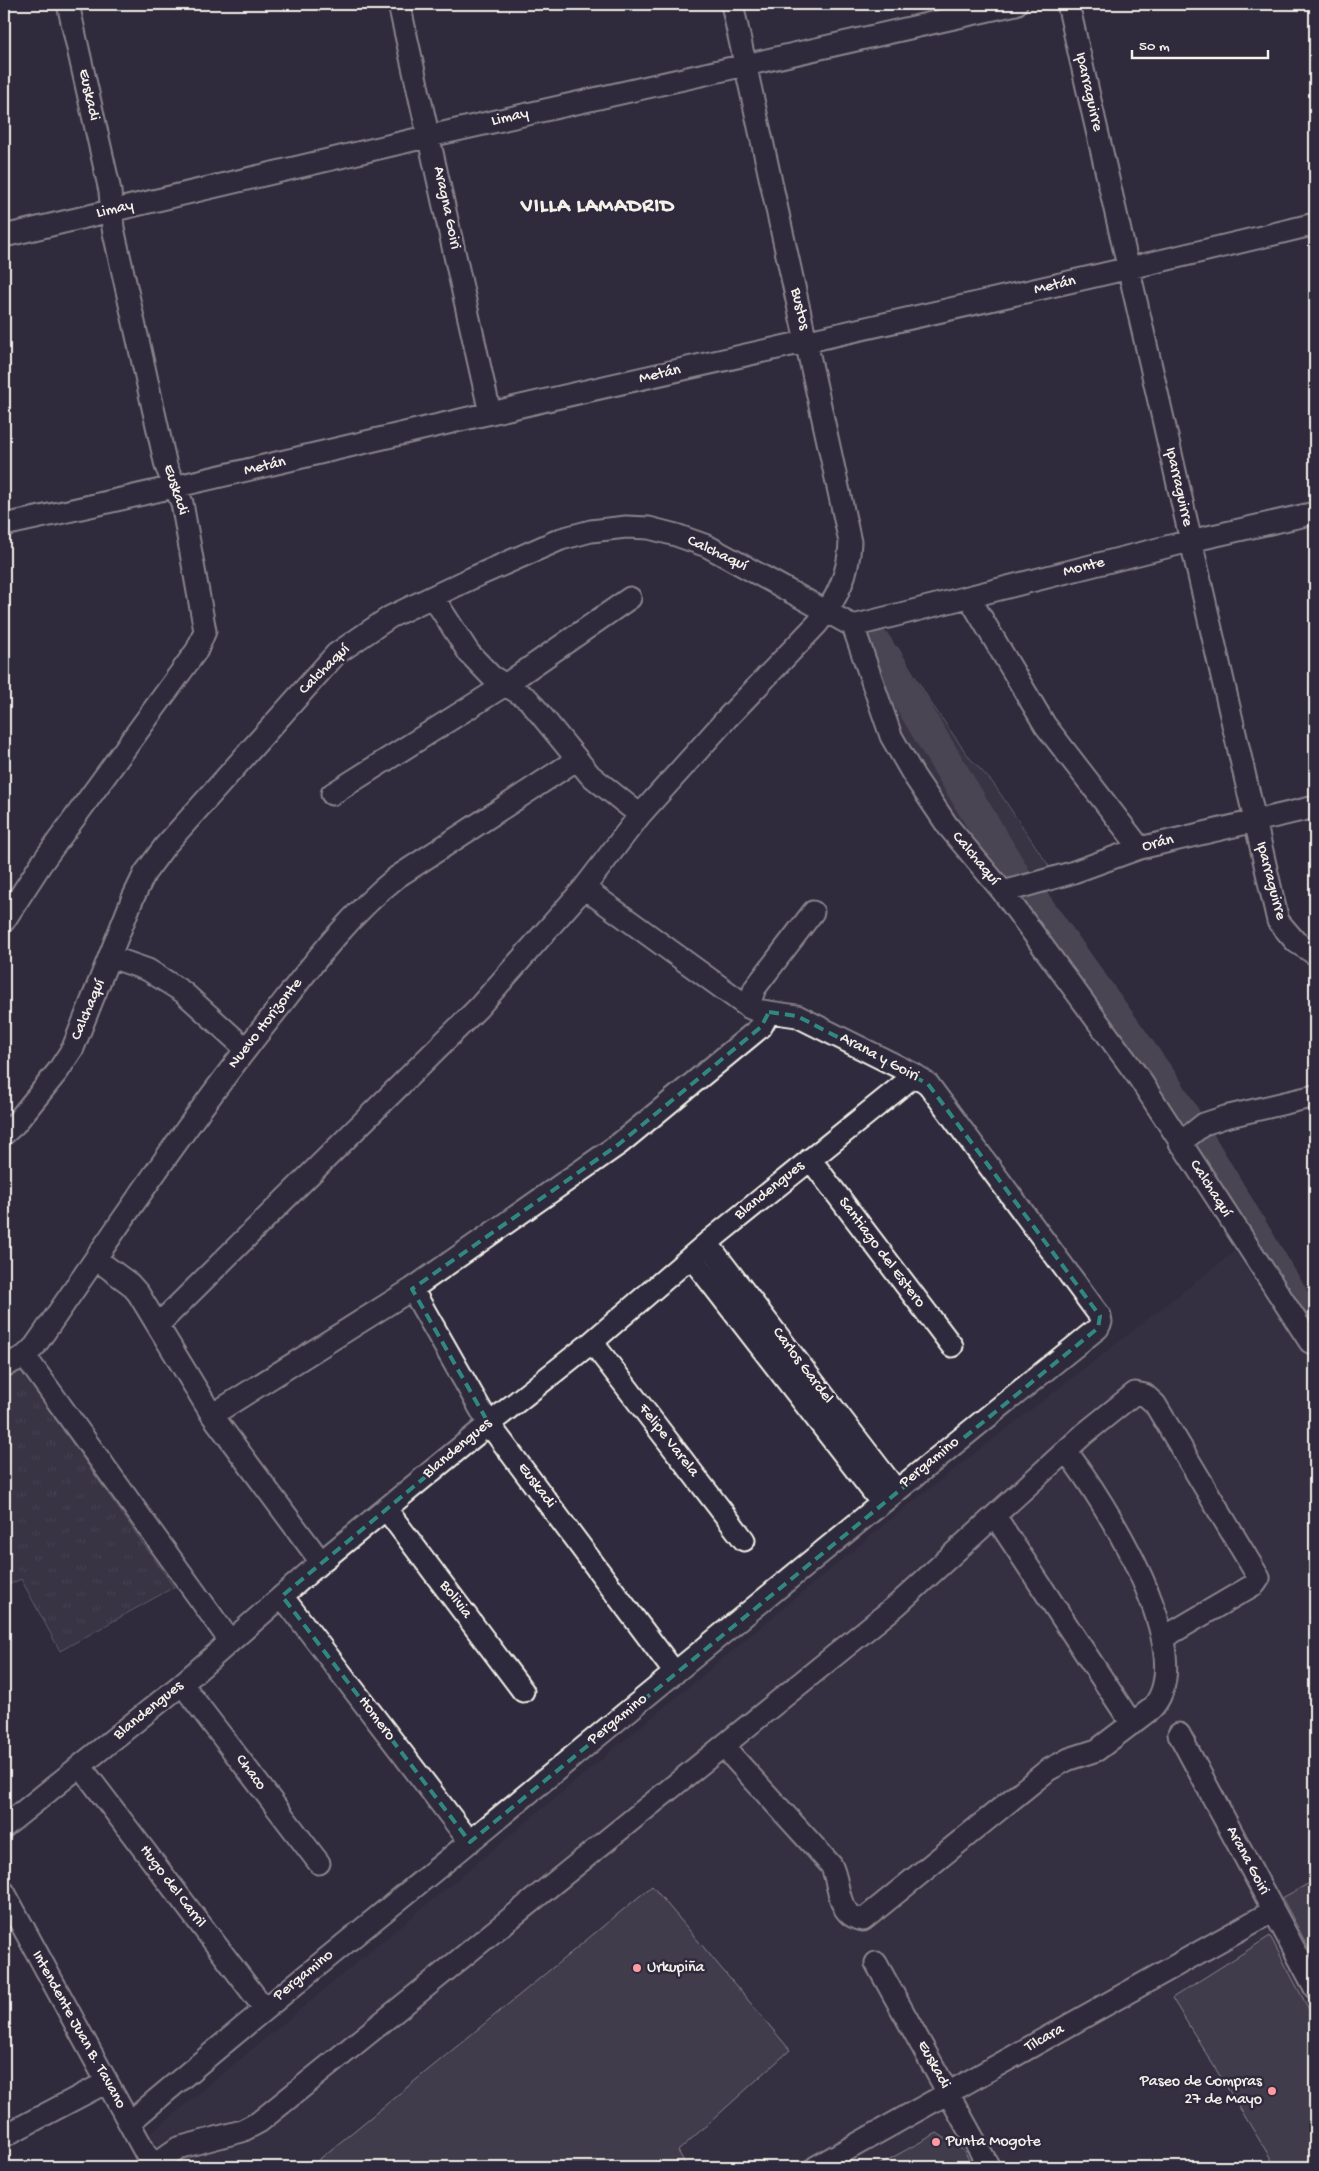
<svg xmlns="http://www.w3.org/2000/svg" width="1319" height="2171" font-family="'Gochi Hand',sans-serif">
	<defs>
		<pattern id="grass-tufts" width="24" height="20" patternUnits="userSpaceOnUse" patternTransform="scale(1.25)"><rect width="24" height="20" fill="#454050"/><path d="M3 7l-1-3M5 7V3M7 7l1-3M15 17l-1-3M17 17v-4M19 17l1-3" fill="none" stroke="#605c69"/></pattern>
	</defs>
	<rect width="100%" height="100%" fill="#2f2a3d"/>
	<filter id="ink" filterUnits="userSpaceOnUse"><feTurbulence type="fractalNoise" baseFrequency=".02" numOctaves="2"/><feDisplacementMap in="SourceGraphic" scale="10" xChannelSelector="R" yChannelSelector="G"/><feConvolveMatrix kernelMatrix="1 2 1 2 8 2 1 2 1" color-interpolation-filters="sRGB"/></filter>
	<g filter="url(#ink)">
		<path fill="#3b3647" d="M1235,1251L1315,1369V2161L1303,2167H168L150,2134L898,1513Z"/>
		<path fill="url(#grass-tufts)" stroke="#9c989c" d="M20,1369L174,1587L60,1651L21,1579L4,1587V1378Z"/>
		<path fill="#454050" stroke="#9c989c" d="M875,633L898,648L931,703L969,757L993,783L1051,869L1009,881L997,871L917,769L891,713L867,644Z"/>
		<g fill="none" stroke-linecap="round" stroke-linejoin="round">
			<path stroke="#6a6670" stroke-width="32" d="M867,637L877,646L1014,875
				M1033,900L1167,1088L1185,1118
				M1201,1144L1304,1316"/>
		</g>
		<path fill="#56525f" stroke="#f4f1e8" d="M1315,1880V1960L1282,1898Z
			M652,1886L790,2050L678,2151L687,2167H310Z
			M1270,1936L1315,2021V2160L1303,2167H1276L1172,1998Z
			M937,2133L964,2151L973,2167H875Z"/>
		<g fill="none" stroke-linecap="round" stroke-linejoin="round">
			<g stroke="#f4f1e8" stroke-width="25">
				<path id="minor" d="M399,4L490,413
					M1068,4L1278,921L1296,942L1315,954
					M4,236L430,136L1016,4
					M4,525C167,490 329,450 491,413C766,349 1042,291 1315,224
					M433,597L469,653L491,676L528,699L590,775L640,815
					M969,597L1045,725L1140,848
					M853,626L1190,541L1315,513
					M332,794L505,685L630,598
					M1003,892L1071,873L1140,848L1315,807
					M4,921L41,864L197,650L205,631L182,503L166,466L113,228L110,191L68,4
					M111,957L148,970L183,992L246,1049
					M748,1007L755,988L813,912
					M4,1134L15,1124L58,1071L73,1048L132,900L145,873L165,846L336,654L390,617L472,578L561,539L591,531L626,527L649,528L676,535L707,546L853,626L891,736L914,776L947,825L1003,892L1139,1078L1310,1342
					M1180,1143L1204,1124L1225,1117L1315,1096
					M810,1159L952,1346
					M707,1243L896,1490
					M691,1257L881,1502
					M96,1259L130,1284L138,1293L212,1415L321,1562
					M412,1289L489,1424L675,1673
					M158,1325L478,1008L584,888L640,815L728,717L817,624C837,600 849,573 850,542L732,4
					M592,1342L744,1540
					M25,1356L230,1641
					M4,1366L25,1356L35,1346C113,1234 188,1121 273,1015C311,966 348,916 397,877L576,760
					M212,1415L412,1289L619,1144L761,1027L769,1012
					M386,1509L523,1691
					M995,1516L1132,1724
					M282,1596L470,1842
					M182,1684L319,1863
					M1179,1734L1315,1988
					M723,1746L831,1865C841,1884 835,1915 863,1920L1048,1770L1069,1759L1097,1750L1151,1709C1203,1656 1102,1497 1066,1451
					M81,1767L264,2008
					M4,1827L182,1684L321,1562L489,1424L592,1342L707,1243L915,1075
					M4,1892L153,2167
					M876,1963L989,2167
					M129,2123C255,2015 385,1912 513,1806C707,1646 901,1486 1098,1328L1101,1322L1100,1316L928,1084L915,1075L797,1016L755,1010L748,1007L584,888
					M4,2136L105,2083
					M152,2166L178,2148L242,2131L259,2122L897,1605L1084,1434L1135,1393L1145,1395L1155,1404L1259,1578L1255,1584L1163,1638
					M816,2167L1273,1911"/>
			</g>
			<use href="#minor" stroke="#2f2a3d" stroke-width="21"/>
		</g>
	</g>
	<path d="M0 0H1319V2171H0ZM769,1012L797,1016L928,1084L1100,1316L1098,1328L470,1842L282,1596L489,1424L412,1289L619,1144L761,1027Z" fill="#2f2a3d" fill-opacity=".55" fill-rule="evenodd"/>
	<path fill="none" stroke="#318880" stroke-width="4" stroke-dasharray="10 6" stroke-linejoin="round" d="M769,1012L797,1016L928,1084L1100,1316L1098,1328L470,1842L282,1596L489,1424L412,1289L619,1144L761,1027Z"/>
	<g fill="#ff9aa2" stroke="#2f2a3d" stroke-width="2">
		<circle cx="637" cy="1968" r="5"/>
		<circle cx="1272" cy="2091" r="5"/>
		<circle cx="936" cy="2142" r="5"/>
	</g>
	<g text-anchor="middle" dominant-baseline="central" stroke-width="5" stroke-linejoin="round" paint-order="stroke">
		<g font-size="16" fill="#f4f1e8" stroke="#2f2a3d">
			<text transform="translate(1088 92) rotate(77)">Iparraguirre</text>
			<text transform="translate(88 95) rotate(77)">Euskadi</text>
			<text transform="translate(510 118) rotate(-13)">Limay</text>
			<text transform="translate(446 208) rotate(78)">Aragna Goiri</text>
			<text transform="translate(115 210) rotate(-13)">Limay</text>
			<text transform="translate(1055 286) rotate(-13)">Metán</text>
			<text transform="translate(799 309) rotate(77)">Bustos</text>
			<text transform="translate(660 375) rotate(-13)">Metán</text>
			<text transform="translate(265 467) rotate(-13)">Metán</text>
			<text transform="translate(1178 487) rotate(77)">Iparraguirre</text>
			<text transform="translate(175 490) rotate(72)">Euskadi</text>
			<text transform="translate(717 554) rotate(25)">Calchaquí</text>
			<text transform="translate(1084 568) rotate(-14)">Monte</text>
			<text transform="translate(325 670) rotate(-45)">Calchaquí</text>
			<text transform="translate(1158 844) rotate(-14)">Orán</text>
			<text transform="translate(975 859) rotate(50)">Calchaquí</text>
			<text transform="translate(1270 881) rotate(75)">Iparraguirre</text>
			<text transform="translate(89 1010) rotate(-67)">Calchaquí</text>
			<text transform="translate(266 1024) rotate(-52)">Nuevo Horizonte</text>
			<text transform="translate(879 1058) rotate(28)">Arana y Goiri</text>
			<text transform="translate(1210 1189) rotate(57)">Calchaquí</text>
			<text transform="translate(770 1191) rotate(-39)">Blandengues</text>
			<text transform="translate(881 1253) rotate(53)">Santiago del Estero</text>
			<text transform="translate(802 1366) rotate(53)">Carlos Gardel</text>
			<text transform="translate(668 1441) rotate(52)">Felipe Varela</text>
			<text transform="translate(458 1449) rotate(-40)">Blandengues</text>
			<text transform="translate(930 1463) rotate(-39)">Pergamino</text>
			<text transform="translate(536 1486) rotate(53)">Euskadi</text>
			<text transform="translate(455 1600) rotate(53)">Bolivia</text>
			<text transform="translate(149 1711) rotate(-39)">Blandengues</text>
			<text transform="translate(376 1719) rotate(53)">Homero</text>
			<text transform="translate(618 1720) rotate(-39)">Pergamino</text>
			<text transform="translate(250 1773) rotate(53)">Chaco</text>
			<text transform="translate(1247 1861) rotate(62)">Arana Goiri</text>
			<text transform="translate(172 1887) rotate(53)">Hugo del Carril</text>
			<text transform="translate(304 1976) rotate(-39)">Pergamino</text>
			<text transform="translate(78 2030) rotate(61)">Intendente Juan B. Tavano</text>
			<text transform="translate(1045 2039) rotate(-29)">Tilcara</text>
			<text transform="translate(933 2065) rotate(61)">Euskadi</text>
		</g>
		<g font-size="16" fill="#f4f1e8" stroke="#2f2a3d" text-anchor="start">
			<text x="647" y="1968">Urkupiña</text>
			<text x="1262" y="2082" text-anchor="end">Paseo de Compras<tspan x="1262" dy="18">27 de Mayo</tspan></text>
			<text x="946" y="2142">Punta Mogote</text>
		</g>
		<g font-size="21" font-weight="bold" letter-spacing="1" fill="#f4f1e8" stroke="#2f2a3d">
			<text x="598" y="207">VILLA LAMADRID</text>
		</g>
	</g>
	<rect width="1319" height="2171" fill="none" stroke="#2f2a3d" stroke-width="20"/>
	<rect x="10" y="10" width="1299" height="2151" fill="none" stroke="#f4f1e8" stroke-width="2" filter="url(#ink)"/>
	<path d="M1132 50v8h136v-8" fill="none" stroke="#f4f1e8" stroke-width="2.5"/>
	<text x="1139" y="50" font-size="15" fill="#f4f1e8" stroke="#2f2a3d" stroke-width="4" paint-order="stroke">50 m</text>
</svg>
